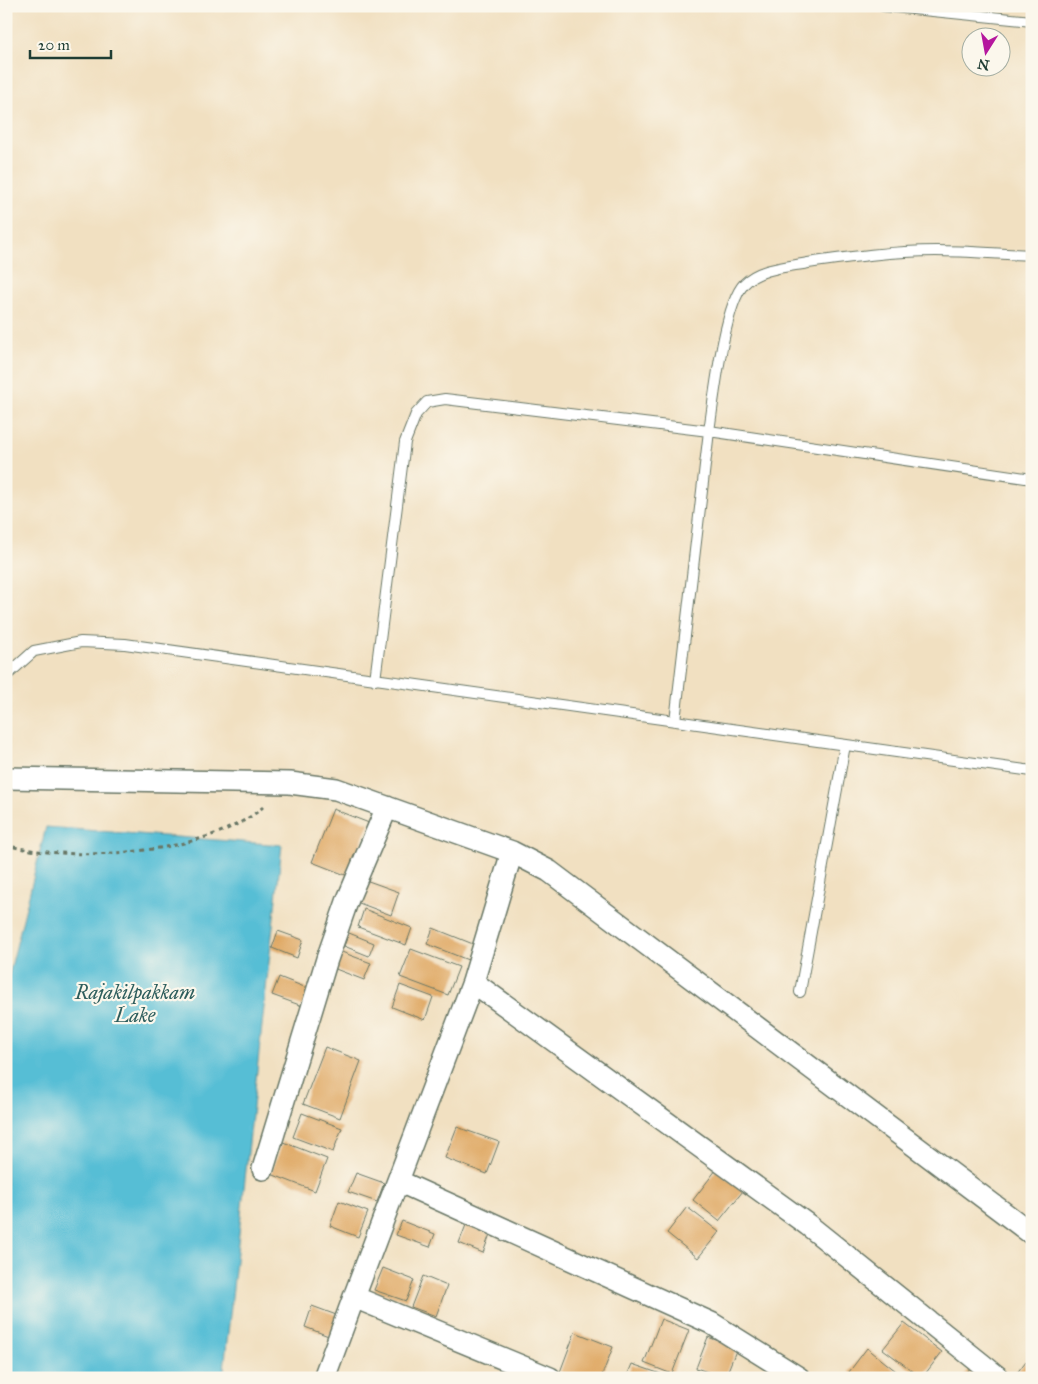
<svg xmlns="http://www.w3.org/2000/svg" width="1038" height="1384" font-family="'IM FELL Great Primer',serif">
	<rect width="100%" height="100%" fill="#fbf7ec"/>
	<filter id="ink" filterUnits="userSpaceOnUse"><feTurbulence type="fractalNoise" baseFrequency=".02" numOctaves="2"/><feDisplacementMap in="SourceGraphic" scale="10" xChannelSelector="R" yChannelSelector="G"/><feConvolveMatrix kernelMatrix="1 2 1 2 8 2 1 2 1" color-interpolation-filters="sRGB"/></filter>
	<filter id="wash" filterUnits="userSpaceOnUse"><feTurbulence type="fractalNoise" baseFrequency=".0096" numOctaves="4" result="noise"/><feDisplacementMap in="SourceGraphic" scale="20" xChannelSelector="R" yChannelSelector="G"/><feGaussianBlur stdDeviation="1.12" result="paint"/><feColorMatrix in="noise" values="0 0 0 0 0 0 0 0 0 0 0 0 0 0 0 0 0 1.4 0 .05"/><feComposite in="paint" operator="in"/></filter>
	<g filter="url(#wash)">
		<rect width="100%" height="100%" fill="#f1e0c1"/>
		<path fill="#57bed5" stroke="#3b7e84" d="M46,827L282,845L223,1378H6V987Z"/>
		<g id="blocks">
			<path fill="#dfa762" d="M333,809L369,823L348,876L312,862Z
				M360,878L399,892L391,915L351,900Z
				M364,909L412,928L406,945L358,927Z
				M433,928L473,944L468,960L427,944Z
				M278,931L303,940L297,958L272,948Z
				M349,933L374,943L369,956L344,946Z
				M411,949L459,967L448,995L400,977Z
				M339,951L371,963L364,980L333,968Z
				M279,977L312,990L305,1007L272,995Z
				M400,985L433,997L425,1020L392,1007Z
				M325,1047L361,1061L340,1118L303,1104Z
				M302,1113L342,1128L333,1152L293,1137Z
				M457,1127L499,1142L487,1174L445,1158Z
				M283,1142L327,1159L315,1191L271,1174Z
				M716,1170L743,1191L719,1221L693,1200Z
				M356,1173L384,1183L377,1202L348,1192Z
				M339,1201L368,1212L358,1237L330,1226Z
				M687,1207L719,1232L698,1258L667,1233Z
				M402,1221L435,1234L430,1247L396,1235Z
				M466,1225L490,1234L483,1253L459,1243Z
				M383,1268L414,1280L406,1301L374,1290Z
				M423,1276L447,1286L436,1316L411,1307Z
				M312,1306L339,1316L331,1337L305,1327Z
				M661,1319L689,1330L672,1374L644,1363Z
				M904,1323L942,1352L922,1378L883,1349Z
				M575,1332L613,1347L601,1378H575L560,1372Z
				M708,1337L737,1348L725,1378L696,1368Z
				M867,1348L896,1371L890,1378H857L849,1372Z
				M1026,1361L1032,1366V1378H1013Z
				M632,1364L661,1374L659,1378H626Z
				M971,1367L985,1378H962Z"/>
		</g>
	</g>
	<g filter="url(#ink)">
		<use href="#blocks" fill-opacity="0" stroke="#687665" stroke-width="1"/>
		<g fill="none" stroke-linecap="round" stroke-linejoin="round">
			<g stroke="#687665" stroke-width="12">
				<path id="service" d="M883,6L1032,21
					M6,676L34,651L81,642L125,644L1032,771
					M375,680L405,442L416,414L427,402L445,399L709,431C714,399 724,305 744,284C759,268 787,267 808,263C850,257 893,251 936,251C968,251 1000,254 1032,255
					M675,721L709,431L1032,479
					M800,992L845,745"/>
			</g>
			<g stroke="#687665" stroke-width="24">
				<path id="minor" d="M6,778L290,783L336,789L512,852L549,871L1032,1234
					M512,852L473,982L354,1297L550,1378
					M473,982L808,1225L999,1378
					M263,1169L327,959L348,899L387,807
					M398,1181L711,1323L799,1378
					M324,1378L354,1297"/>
			</g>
			<path stroke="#687665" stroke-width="3" stroke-dasharray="4 4" stroke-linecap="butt" d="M6,845C73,863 209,855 263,807"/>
			<use href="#service" stroke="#fff" stroke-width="10"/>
			<use href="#minor" stroke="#fff" stroke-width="21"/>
		</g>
	</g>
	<g text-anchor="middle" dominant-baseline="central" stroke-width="4.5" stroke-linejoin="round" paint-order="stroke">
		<g font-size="20" font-style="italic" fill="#2d5d5c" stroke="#fbf7ec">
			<text x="135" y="992">Rajakilpakkam<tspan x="135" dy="23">Lake</tspan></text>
		</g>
	</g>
	<rect width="1038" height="1384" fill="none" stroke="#fbf7ec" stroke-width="25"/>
	<g transform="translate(986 52) rotate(191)"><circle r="24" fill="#fbf7ec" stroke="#a3ada2"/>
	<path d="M0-4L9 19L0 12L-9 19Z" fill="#b5179e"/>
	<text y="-8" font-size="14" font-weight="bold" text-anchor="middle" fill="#1f3d34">N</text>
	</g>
	<path d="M30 50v8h81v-8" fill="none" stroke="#1f3d34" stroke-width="2.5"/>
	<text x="38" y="50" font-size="15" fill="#1f3d34" stroke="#fbf7ec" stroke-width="4" paint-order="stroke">20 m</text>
</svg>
